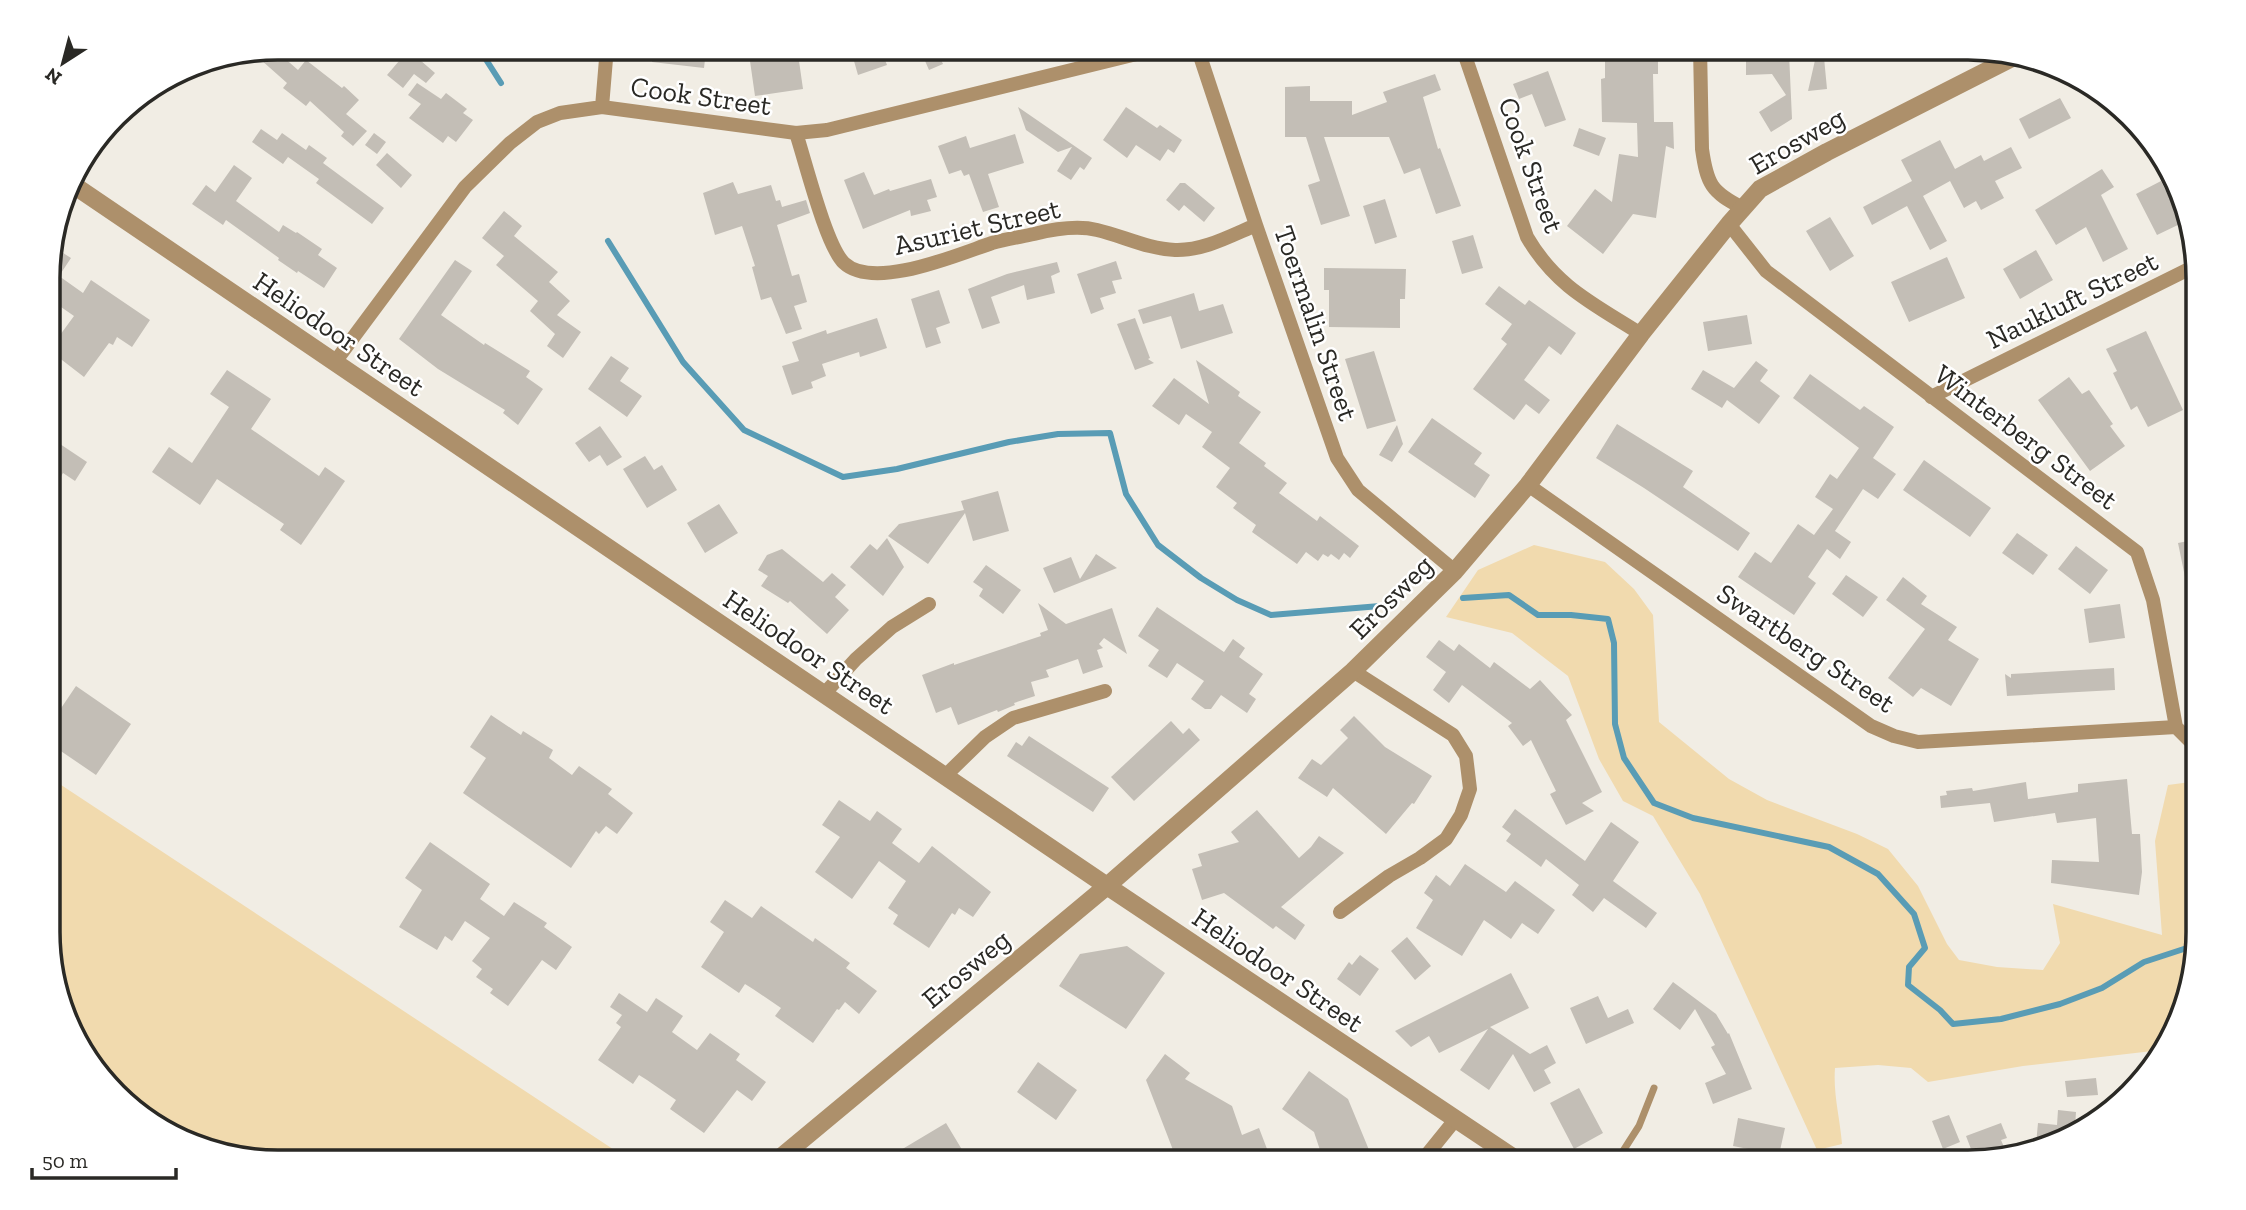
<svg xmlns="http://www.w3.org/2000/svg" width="2246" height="1210" font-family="'Zilla Slab',serif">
	<rect width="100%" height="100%" fill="#f1ede4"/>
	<path fill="#f1daae" d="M1534,545L1605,562L1634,589L1653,615L1659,722L1729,779L1767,800L1857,834L1888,849L1918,886L1947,944L1959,960L1997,967L2043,970L2060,943L2053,904L2162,935L2155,841L2168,785L2198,781L2199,933L2175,1035L2161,1050L2023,1066L1928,1082L1911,1068L1878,1065L1835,1068C1833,1094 1840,1118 1842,1144L1817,1150L1700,894L1653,816L1623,801L1599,759L1568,676L1512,633L1446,617L1478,570Z
		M49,777L634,1163H278L175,1139L86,1061L49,963Z"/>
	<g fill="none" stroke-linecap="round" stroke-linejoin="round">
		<path stroke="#599cb5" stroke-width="6" d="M478,47L501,83
			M608,241L683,362L744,430L843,477L897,469L1009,442L1058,434L1110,433L1126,494L1158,545L1201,578L1237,600L1271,615L1380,606
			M1463,598L1509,595L1538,615H1571L1608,619L1614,643L1615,724L1624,758L1654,803L1693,818L1829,847L1878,874L1914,914L1925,948L1909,967L1908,985L1940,1010L1953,1024L2001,1019L2060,1004L2102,988L2144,962L2196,945"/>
	</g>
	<path fill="#c3beb6" d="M382,47H405L435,73L426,83L414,74L403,88L387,75L399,61Z
		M654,47H700L699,50L706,51L704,68L652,62Z
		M748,47H797L803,89L755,96Z
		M850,47H880L887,65L858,75Z
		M919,47H935L943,64L929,70Z
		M1605,47H1655V57H1658V74H1653L1654,122H1673L1674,149L1666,146L1656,218L1633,214L1603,254L1567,226L1595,189L1612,202L1619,154L1638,157L1637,123L1602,122L1601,79L1605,78Z
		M1818,47H1823L1827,89L1808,91Z
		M273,48L298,70L306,60L342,88L344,86L359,100L346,114L367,131L353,146L341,136L344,132L310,101L306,106L283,88L287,83L252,52Z
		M1789,53L1792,119L1771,132L1759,112L1786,95L1772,74L1746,75V55Z
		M1548,71L1566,120L1545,127L1532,94L1519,99L1513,84Z
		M1435,74L1441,90L1423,97L1438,149L1440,148L1461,206L1436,214L1420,168L1404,174L1389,137H1324L1350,216L1321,225L1308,185L1320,181L1306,137H1285V87L1310,86V101H1352V115L1387,102L1383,92Z
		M417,83L441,99L446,93L467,109L463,113L473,120L456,142L448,136L443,143L409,118L421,104L408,95Z
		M2060,98L2071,118L2029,139L2019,119Z
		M1018,107L1092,158L1084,170L1080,167L1071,180L1057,171L1072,147L1058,152L1026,130Z
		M1126,107L1157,128L1160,125L1182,140L1174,153L1168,149L1160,161L1136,145L1127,158L1103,140Z
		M1579,128L1606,138L1599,156L1573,146Z
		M261,129L277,140L282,133L306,150L309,145L327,158L323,163L384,208L372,224L316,183L319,179L288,157L283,164L252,142Z
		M374,133L386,142L377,154L365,145Z
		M1015,134L1024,163L988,174L999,207L983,212L969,174L964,176L961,170L949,174L938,146L966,136L970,148Z
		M1940,140L1955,169L1981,155L1984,161L2011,147L2022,168L1995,181L2004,198L1981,210L1976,201L1964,208L1950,181L1923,196L1947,241L1930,250L1907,206L1872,225L1863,207L1912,181L1901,160Z
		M387,153L412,175L401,188L376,165Z
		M234,165L252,178L236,201L279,232L283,225L296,233L297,232L322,249L318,255L337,268L324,288L298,271L297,273L278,260L279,258L226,220L223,225L192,204L206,185L215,192Z
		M2102,169L2114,187L2101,195L2128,249L2103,262L2086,227L2056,245L2035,210Z
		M864,172L874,195L889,189L890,191L931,179L937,197L927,200L931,211L911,216L910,210L863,229L844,180Z
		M2161,181L2182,223L2157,235L2136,194Z
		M733,182L738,194L771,185L776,201L780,200L782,207L806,200L810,213L777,225L792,276L799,274L807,302L794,306L802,329L786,334L771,297L761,300L752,267L755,266L742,226L715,235L703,193Z
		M1180,183H1185L1215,208L1204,222L1184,205L1179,211L1166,200Z
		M1385,199L1397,237L1375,244L1363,206Z
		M504,211L522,226L514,236L558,272L549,282L570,301L557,315L581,332L563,358L547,346L555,334L530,311L538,301L496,265L504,256L482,238Z
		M1830,217L1854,256L1830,271L1806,231Z
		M1473,235L1483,268L1462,274L1452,241Z
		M52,246L71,258L59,276L83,293L91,280L150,320L132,347L117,337L113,345L109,343L84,377L49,350L74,316L48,298V262Z
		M2036,250L2053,280L2020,299L2003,269Z
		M1947,257L1965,298L1909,322L1891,282Z
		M455,260L472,271L441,315L484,345L485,343L530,371L526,377L543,389L518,425L503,413L505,410L438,369L399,339Z
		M1116,261L1122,279L1112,281L1116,293L1100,298L1104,309L1091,314L1077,274Z
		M1057,262L1060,272L1051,276L1055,293L1027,300L1024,285L991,297L1000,323L982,329L968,289L1007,274Z
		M1324,268L1406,269L1405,299H1400V328L1329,327V290H1324Z
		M1499,286L1525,305L1529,300L1576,333L1561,355L1549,346L1524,380L1550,400L1539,414L1526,404L1514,420L1473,389L1507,344L1501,339L1512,324L1485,304Z
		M939,290L950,323L936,328L941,343L926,348L911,299Z
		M1194,293L1199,311L1223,304L1233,333L1181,349L1171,316L1143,324L1138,310Z
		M1747,315L1752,344L1708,351L1703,322Z
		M877,318L887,348L860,357L859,352L822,364L826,376L811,382L813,388L792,395L782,366L799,361L792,342L826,330L827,334Z
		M1135,318L1150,358L1148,359L1154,363L1135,370L1117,324Z
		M2146,331L2183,410L2148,427L2137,406L2131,410L2113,373L2117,371L2106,349Z
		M1374,351L1396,421L1367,429L1345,359Z
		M611,356L629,368L620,381L642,396L627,417L588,389Z
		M1196,360L1240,392L1238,396L1261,412L1239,443L1266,463L1264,466L1287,483L1279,493L1317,521L1320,516L1359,546L1350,558L1344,553L1339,560L1331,554L1328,557L1323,554L1318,561L1306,552L1297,564L1252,532L1256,525L1233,508L1237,503L1216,487L1230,468L1202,447L1212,432L1186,414L1179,425L1152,406L1174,378L1209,404Z
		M1756,361L1768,370L1760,381L1780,396L1759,424L1727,400L1722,408L1691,389L1703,370L1734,388Z
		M227,370L271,399L251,429L319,476L325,467L345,481L301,545L280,530L284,524L217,479L200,505L152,472L169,447L192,463L229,407L210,394Z
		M1810,374L1860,410L1864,406L1894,427L1873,458L1896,474L1878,499L1863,489L1835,531L1851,542L1840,559L1827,549L1808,577L1816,583L1794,615L1738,577L1755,552L1771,563L1798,524L1814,535L1833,509L1815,497L1830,474L1837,479L1859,448L1793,398Z
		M2069,377L2082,394L2089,390L2113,424L2110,426L2125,446L2090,471L2038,400Z
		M1432,418L1482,453L1474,464L1490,475L1475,498L1408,452Z
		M1617,424L1693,471L1683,487L1750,533L1738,551L1644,488L1596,458Z
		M1397,425L1403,444L1392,462L1379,455Z
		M600,426L622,457L607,466L600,455L589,462L575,443Z
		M48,436L87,462L75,481L63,473L59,480L48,473Z
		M645,456L654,470L662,465L677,490L647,508L623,469Z
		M1924,460L1991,508L1970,537L1903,490Z
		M998,491L1009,531L973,541L965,513L928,564L888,536L899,524L964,510L961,501Z
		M719,504L738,533L705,553L687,523Z
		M2017,533L2048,555L2033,575L2002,553Z
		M887,538L904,567L883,596L850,567L870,544L877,550Z
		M2198,539V605L2191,606L2178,543Z
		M2076,546L2108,570L2090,594L2058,569Z
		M782,549L823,582L832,573L846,585L835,597L849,610L827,634L790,601L788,603L761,586L768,576L758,570L767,555Z
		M1096,554L1117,568L1054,593L1043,568L1071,557L1080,579Z
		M986,565L1021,590L1003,614L979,596L983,589L973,582Z
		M1846,575L1878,597L1863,617L1832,594Z
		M1903,577L1927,596L1921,604L1957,627L1948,640L1979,659L1951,706L1921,688L1913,697L1888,678L1925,629L1886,600Z
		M1038,603L1066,624L1112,608L1127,654L1104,638L1099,644L1103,648L1097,650L1103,667L1083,674L1078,659L1046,670L1049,677L1031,682L1035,696L1014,703L1015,705L998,712L997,710L958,725L951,707L936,713L922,675L954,663V665L1041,636L1040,633L1048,630Z
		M2120,604L2125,638L2089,643L2084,609Z
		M1157,607L1224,652L1233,639L1245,648L1239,657L1263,674L1249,694L1256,699L1247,713L1221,695L1211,709H1205L1191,699L1204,681L1177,663L1167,678L1148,666L1159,650L1138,636Z
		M1439,640L1454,651L1459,644L1490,668L1494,662L1530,689L1540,680L1572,715L1566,720L1602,792L1582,803L1594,811L1566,825L1550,794L1556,791L1531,740L1523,746L1508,726L1512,723L1462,685L1449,703L1433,690L1446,672L1426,657Z
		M2114,668L2115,690L2007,696L2005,674L2011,678V674Z
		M76,686L131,724L96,775L49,743V726Z
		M491,715L521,735L523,731L553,750L549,758L572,775L579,766L612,789L608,794L633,813L617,834L606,826L599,834L596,831L571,868L463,793L486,758L470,747Z
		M1354,716L1385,747L1432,776L1414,804L1412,803L1386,834L1333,788L1327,797L1298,778L1312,759L1321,765L1348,738L1340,730Z
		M1171,721L1183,734L1189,728L1200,740L1134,801L1111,777Z
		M1029,736L1109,788L1093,812L1007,756L1016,742L1022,746Z
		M2127,779L2132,834H2140L2142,872L2139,895L2051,883L2052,860L2099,862L2096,818L2057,823L2055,813L1994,822L1990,803L1941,808L1940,796L1947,795L1946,791L1972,788L1973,791L2026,782L2028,799L2078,792V784Z
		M839,800L870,821L877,811L902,829L892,843L919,863L932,846L991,892L973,917L959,908L955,915L952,913L929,948L893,924L898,915L888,908L906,881L879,861L852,899L815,872L840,837L822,825Z
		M1515,809L1585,861L1611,822L1639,842L1613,881L1657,913L1646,928L1604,898L1593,912L1572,895L1579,885L1546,859L1541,867L1506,841L1511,834L1502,827Z
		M1257,810L1299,858L1311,847L1319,836L1344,853L1281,907L1305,925L1295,940L1276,926L1273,929L1224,893L1202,900L1192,869L1202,866L1198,854L1239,842L1231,832Z
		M430,842L490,884L480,899L504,916L514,902L547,923L544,927L572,947L556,970L542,960L508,1006L490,993L493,989L476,977L482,969L472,961L490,938L465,921L452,941L445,936L437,950L399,927L422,890L405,878Z
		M1465,864L1506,892L1515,881L1555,910L1538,934L1522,923L1511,939L1484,920L1462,956L1416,928L1433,900L1424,893L1436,875L1450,886Z
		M725,900L752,918L761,906L813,942L815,938L850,963L846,968L877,991L859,1014L845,1002L839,1010L837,1009L813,1043L775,1016L781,1008L753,989L745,984L739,993L701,967L724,932L710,922Z
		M1407,937L1431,966L1415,980L1391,951Z
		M1127,946L1165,973L1126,1029L1059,986L1080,954Z
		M1360,955L1379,969L1360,996L1337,979L1349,962L1352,965Z
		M1511,973L1529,1008L1490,1027L1530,1054L1547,1045L1556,1063L1544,1070L1551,1083L1534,1092L1513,1054L1489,1090L1460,1070L1488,1029L1439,1053L1429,1036L1411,1047L1395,1031Z
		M1673,982L1716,1014L1728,1034L1729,1033L1752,1089L1713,1104L1705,1083L1726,1074L1711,1047L1715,1045L1695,1009L1680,1030L1653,1009Z
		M619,993L647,1012L656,998L683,1016L672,1032L697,1050L710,1033L740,1054L736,1060L766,1082L752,1101L737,1090L704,1133L670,1109L676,1100L647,1080L639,1075L633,1084L598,1060L621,1027L616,1023L622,1015L610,1007Z
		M1598,996L1608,1018L1628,1009L1634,1023L1586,1044L1570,1008Z
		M1165,1054L1190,1073L1185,1079L1232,1106L1242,1135L1259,1128L1272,1162L1178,1163L1146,1080Z
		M1038,1062L1077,1090L1056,1120L1017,1092Z
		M1309,1071L1348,1099L1374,1162H1293L1320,1150L1314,1132L1282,1109Z
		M2096,1078L2098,1095L2067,1097L2065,1081Z
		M1579,1088L1603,1133L1574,1149L1550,1103Z
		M2058,1110L2076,1112L2075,1127L2085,1128L2036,1144L2038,1123L2057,1125Z
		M1949,1115L1960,1142L1943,1149L1932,1121Z
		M1738,1118L1785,1128L1779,1155L1733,1146Z
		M946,1123L970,1163H879Z
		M2001,1123L2007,1138L2001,1140L2007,1154L1983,1162H1976L1966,1136Z"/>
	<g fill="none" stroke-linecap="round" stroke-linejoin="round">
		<path stroke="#ad906b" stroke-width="7" d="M1616,1162L1639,1126L1654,1088"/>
		<path stroke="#ad906b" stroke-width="14" d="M1197,47L1256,225L1337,458L1358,490L1455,571
			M1462,47L1527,237C1556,287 1594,304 1641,334
			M1700,47L1702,149C1707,184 1711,192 1743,208
			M602,107L607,47
			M796,133C805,160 826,246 844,263C874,291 959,254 992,243C1006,239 1020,237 1034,234C1054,229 1077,225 1097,230C1123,236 1148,249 1175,250C1203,251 1230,236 1256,225
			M1729,224L1766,271L2137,552L2153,600L2176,727L2198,749
			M335,362L465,187L510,143L537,122L560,113L602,107L796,133L827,130L1165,47
			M1931,397L2197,265
			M1528,485L1871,726L1894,736L1918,742L2176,727
			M824,694L856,659L892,627L929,604
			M945,776L985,737L1013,718L1105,691
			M1340,912L1389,876L1420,858L1446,839L1461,815L1470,789L1466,756L1453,735L1353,671
			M1421,1162L1455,1120"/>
		<path stroke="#ad906b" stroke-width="18" d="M69,182L1107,886L1520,1162
			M774,1163L1107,886L1353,671L1455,571L1528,485L1641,334L1729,224L1760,189L1827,152L2012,58"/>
	</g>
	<g text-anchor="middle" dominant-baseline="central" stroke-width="5" stroke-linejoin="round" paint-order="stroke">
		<g font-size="28" fill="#2a2925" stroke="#fff">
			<text transform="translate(701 96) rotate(8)">Cook Street</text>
			<text transform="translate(1797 141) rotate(-30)">Erosweg</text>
			<text transform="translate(1531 165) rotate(70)">Cook Street</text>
			<text transform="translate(977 227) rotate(-13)">Asuriet Street</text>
			<text transform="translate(2072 300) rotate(-26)">Naukluft Street</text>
			<text transform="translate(1316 323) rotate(71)">Toermalin Street</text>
			<text transform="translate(339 334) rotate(34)">Heliodoor Street</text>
			<text transform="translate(2026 437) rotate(37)">Winterberg Street</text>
			<text transform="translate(1391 597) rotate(-45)">Erosweg</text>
			<text transform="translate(1806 648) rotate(34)">Swartberg Street</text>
			<text transform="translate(809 652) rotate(34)">Heliodoor Street</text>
			<text transform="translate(966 969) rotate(-40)">Erosweg</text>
			<text transform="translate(1278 970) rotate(34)">Heliodoor Street</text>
		</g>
	</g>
	<path d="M0 0H2246V1210H0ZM278 60H1968A218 218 0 0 1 2186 278V932A218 218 0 0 1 1968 1150H278A218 218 0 0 1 60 932V278A218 218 0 0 1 278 60Z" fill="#fff" fill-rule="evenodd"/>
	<path fill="none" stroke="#2a2925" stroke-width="3.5" d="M278 60H1968A218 218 0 0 1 2186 278V932A218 218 0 0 1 1968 1150H278A218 218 0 0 1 60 932V278A218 218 0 0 1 278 60Z"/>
	<g transform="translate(63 63) rotate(216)" stroke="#ffffff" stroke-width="5" paint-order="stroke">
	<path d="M0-5L12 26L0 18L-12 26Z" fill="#2a2925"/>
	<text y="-10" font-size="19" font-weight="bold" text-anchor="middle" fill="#2a2925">N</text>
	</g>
	<path d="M32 1168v10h144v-10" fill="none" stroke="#2a2925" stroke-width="3.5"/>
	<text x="42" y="1168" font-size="21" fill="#2a2925" stroke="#ffffff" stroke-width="5" paint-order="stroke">50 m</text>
</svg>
